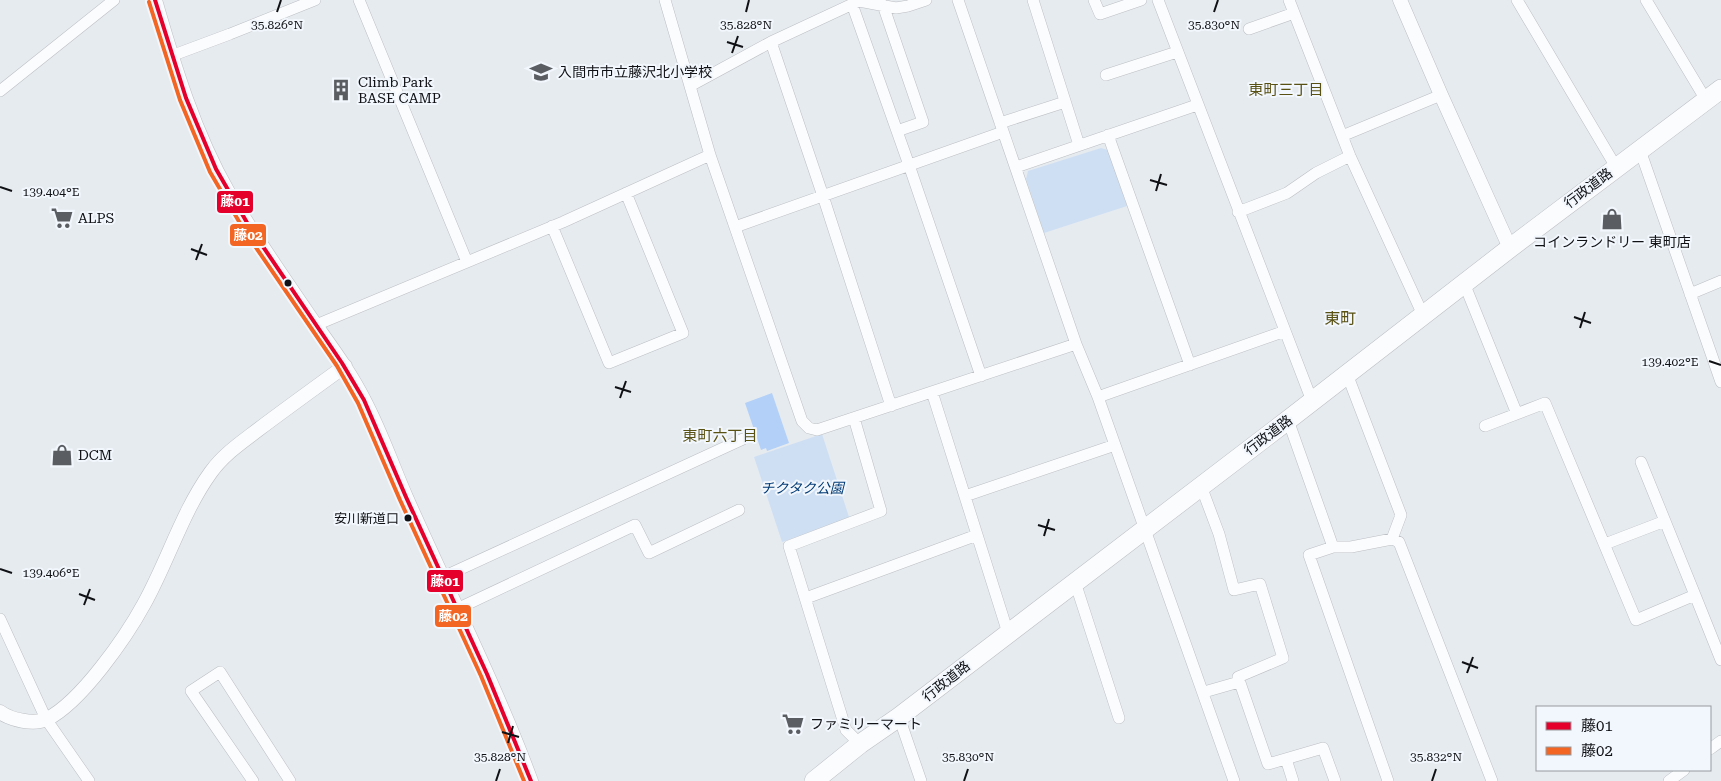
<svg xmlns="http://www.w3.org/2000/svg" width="1721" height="781" font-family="'Roboto Serif','Noto Sans JP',serif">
	<rect width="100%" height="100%" fill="#e6ebf0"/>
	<path fill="#cfdff3" d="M1101,148L1108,150L1127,206L1044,233L1026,179L1028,171Z
		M822,434L850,520L782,542L754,457Z"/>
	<path fill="#b2d0f8" d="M772,393L789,443L767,451L766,448L761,450L745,403Z"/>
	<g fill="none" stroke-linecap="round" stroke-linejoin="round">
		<g stroke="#bcbfc3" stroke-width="12">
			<path id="minor" d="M359,0L467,262
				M665,0L710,155L802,421L809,428L817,430L1076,344
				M958,0L1076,344L1098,397L1234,781
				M1033,0L1079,145
				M1094,0L1100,14L1141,0
				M1158,0L1312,401
				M1289,0L1350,156L1423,315
				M1517,0L1616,167
				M1646,0L1706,100
				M852,4L909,165L981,376
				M883,5L923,122L897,131
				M1249,29L1294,13
				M771,42L823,196L891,406
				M171,56L230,34L315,0
				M1106,75L1177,52
				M690,86L771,42L859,1L896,8L908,6L926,0
				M0,91L114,0
				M1000,123L1065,102
				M1108,135L1190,365
				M1342,136L1441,95
				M1640,150L1721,382
				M1016,167L1197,105
				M1238,212L1287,193L1316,173L1350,156
				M552,226L609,363L683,333L626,193
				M735,227L1003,132
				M1464,283L1517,414
				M1690,294L1721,281
				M316,325L563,222L710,155
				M1347,374L1401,515L1392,539
				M932,392L1008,633
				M1098,397L1285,331
				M854,418L881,511L789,546L846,730L860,744
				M1288,420L1333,547H1351L1392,539L1399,542L1492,781
				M1485,426L1545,403L1636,620L1695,595L1721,660
				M1641,462L1695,595
				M1201,486L1219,534L1234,590L1260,584L1283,658L1238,677L1268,764L1323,748L1335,781
				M965,496L1115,445
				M1605,544L1665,521
				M1333,547L1309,555L1388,781
				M443,577L743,439
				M1075,582L1119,718
				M806,598L977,535
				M457,609L635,525L649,553L739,510
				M0,619L46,719L89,781
				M1204,692L1239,682
				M899,717L921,781
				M1710,749L1721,741
				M1286,759L1293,781
				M253,781L191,691L220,672L290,781
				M1669,781L1684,770"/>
		</g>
		<g stroke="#bcbfc3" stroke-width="15">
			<path id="tertiary" d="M155,0C174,66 194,132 228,192C255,238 287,283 317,327C334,351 351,374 364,400C381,432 392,465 406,497C448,592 495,684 531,781
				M1400,0L1441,95L1510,248
				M0,712C11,720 34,725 47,719C81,702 126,637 144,604C168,561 182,512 211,472C224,454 242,442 259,429C287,408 316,387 345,366"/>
		</g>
		<g stroke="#bcbfc3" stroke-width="20">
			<path id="trunk" d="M814,781L860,744L899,717L1288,420L1510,248L1721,89"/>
		</g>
		<use href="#minor" stroke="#fbfcfd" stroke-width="11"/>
		<use href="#tertiary" stroke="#fbfcfd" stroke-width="14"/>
		<use href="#trunk" stroke="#fbfcfd" stroke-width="19"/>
		<g stroke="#f2f7fd" stroke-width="8">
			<path id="bus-1" d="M155,0L186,98L216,169L249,226L342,363L364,400L406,497L487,674L531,781"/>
		</g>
		<g stroke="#f2f7fd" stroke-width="8">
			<path id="bus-2" d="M149,2L180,100L210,172L244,230L337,366L358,403L400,500L481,676L524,781"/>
		</g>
		<use href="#bus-1" stroke="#e4002b" stroke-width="4"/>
		<use href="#bus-2" stroke="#f26522" stroke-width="4"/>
	</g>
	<path fill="none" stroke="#0f1115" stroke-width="2" d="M277,12L281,0M746,12L749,0M1214,12L1218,0M727,42L743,47M732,53L738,36M1150,180L1167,185M0,187L12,191M1156,191L1161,174M191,249L207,255M196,260L202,244M1574,317L1591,323M1580,328L1585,312M1709,361L1721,365M615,387L631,392M620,398L626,381M1038,525L1055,530M1044,536L1049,519M0,569L12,573M79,594L95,600M84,605L90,589M1462,662L1478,668M1467,673L1473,657M502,732L519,737M508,743L513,726M496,781L500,769M964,781L968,769M1432,781L1436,769"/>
	<defs>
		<g id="school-bare" transform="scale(1.725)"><path d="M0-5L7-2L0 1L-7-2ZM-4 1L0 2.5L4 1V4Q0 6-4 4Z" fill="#5a5d62" stroke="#f2f7fd" stroke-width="2.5" paint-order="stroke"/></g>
		<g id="building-bare" transform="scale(1.725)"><path d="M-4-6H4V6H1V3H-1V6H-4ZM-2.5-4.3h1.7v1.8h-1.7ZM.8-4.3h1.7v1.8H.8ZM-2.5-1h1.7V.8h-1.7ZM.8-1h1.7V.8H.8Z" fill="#5a5d62" stroke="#f2f7fd" stroke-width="2.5" paint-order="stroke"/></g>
		<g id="supermarket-bare" transform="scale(1.725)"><path d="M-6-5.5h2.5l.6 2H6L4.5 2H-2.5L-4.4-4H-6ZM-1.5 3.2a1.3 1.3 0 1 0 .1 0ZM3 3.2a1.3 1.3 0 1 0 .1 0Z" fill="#5a5d62" stroke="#f2f7fd" stroke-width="2.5" paint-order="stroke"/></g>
		<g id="shop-bare" transform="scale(1.725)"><path d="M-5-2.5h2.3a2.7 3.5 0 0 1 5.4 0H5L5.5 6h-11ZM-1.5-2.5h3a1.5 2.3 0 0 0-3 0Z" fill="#5a5d62" stroke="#f2f7fd" stroke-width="2.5" paint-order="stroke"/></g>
	</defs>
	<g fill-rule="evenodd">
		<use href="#school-bare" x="541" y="72"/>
		<use href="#building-bare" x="341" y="90"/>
		<use href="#supermarket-bare" x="62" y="218"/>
		<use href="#shop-bare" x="1612" y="219"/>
		<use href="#shop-bare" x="62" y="455"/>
		<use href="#supermarket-bare" x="793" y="724"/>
	</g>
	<g fill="#0f1115" stroke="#f2f7fd" stroke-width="2">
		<circle cx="288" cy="283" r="4.5"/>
		<circle cx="408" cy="518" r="4.5"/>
	</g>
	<g text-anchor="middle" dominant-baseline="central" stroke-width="4" stroke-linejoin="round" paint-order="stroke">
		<g font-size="13" fill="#0f1115" stroke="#f2f7fd" text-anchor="end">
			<text x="399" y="518">安川新道口</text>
		</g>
		<g font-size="14" fill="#0f1115" stroke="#f2f7fd" text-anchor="start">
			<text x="558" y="72">入間市市立藤沢北小学校</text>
			<text x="358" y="82">Climb Park<tspan x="358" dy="16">BASE CAMP</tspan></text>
			<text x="78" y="218">ALPS</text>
			<text x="1612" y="242" text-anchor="middle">コインランドリー 東町店</text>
			<text x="78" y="455">DCM</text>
			<text x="810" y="724">ファミリーマート</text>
		</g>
		<g font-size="14" fill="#0f1115" stroke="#f2f7fd">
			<text transform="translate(1588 188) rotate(-37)">行政道路</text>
			<text transform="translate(1268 435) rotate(-37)">行政道路</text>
			<text transform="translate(946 681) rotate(-38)">行政道路</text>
		</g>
		<g font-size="14" font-style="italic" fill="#023a74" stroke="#f2f7fd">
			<text x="802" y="488">チクタク公園</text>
		</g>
		<g font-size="15" fill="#595113" stroke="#f2f7fd">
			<text x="1286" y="90">東町三丁目</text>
			<text x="720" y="436">東町六丁目</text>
		</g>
		<g font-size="16" fill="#595113" stroke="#f2f7fd">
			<text x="1340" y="318">東町</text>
		</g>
	</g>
	<g font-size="12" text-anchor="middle" fill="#0f1115" stroke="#f2f7fd" stroke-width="4" stroke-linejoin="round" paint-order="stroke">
		<text x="277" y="29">35.826°N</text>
		<text x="746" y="29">35.828°N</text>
		<text x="1214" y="29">35.830°N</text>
		<text x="51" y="196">139.404°E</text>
		<text x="1670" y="366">139.402°E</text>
		<text x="51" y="577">139.406°E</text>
		<text x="500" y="761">35.828°N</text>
		<text x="968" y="761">35.830°N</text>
		<text x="1436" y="761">35.832°N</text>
	</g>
	<g stroke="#f2f7fd" stroke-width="2">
		<rect x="216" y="190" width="38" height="24" rx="5" fill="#e4002b"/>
		<rect x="229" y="223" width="38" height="24" rx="5" fill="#f26522"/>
		<rect x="426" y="569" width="38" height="24" rx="5" fill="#e4002b"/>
		<rect x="434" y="604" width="38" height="24" rx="5" fill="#f26522"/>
	</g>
	<g font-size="14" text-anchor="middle" font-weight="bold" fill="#fff">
		<text x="235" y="206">藤01</text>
		<text x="248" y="240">藤02</text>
		<text x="445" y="586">藤01</text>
		<text x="453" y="621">藤02</text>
	</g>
	<rect x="1536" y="706" width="175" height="65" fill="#f2f7fd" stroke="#979ba0"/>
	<rect x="1546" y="722" width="25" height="8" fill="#e4002b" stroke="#979ba0"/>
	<text x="1581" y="731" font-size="15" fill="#0f1115">藤01</text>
	<rect x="1546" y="747" width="25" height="8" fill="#f26522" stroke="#979ba0"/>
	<text x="1581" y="756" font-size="15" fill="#0f1115">藤02</text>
</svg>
